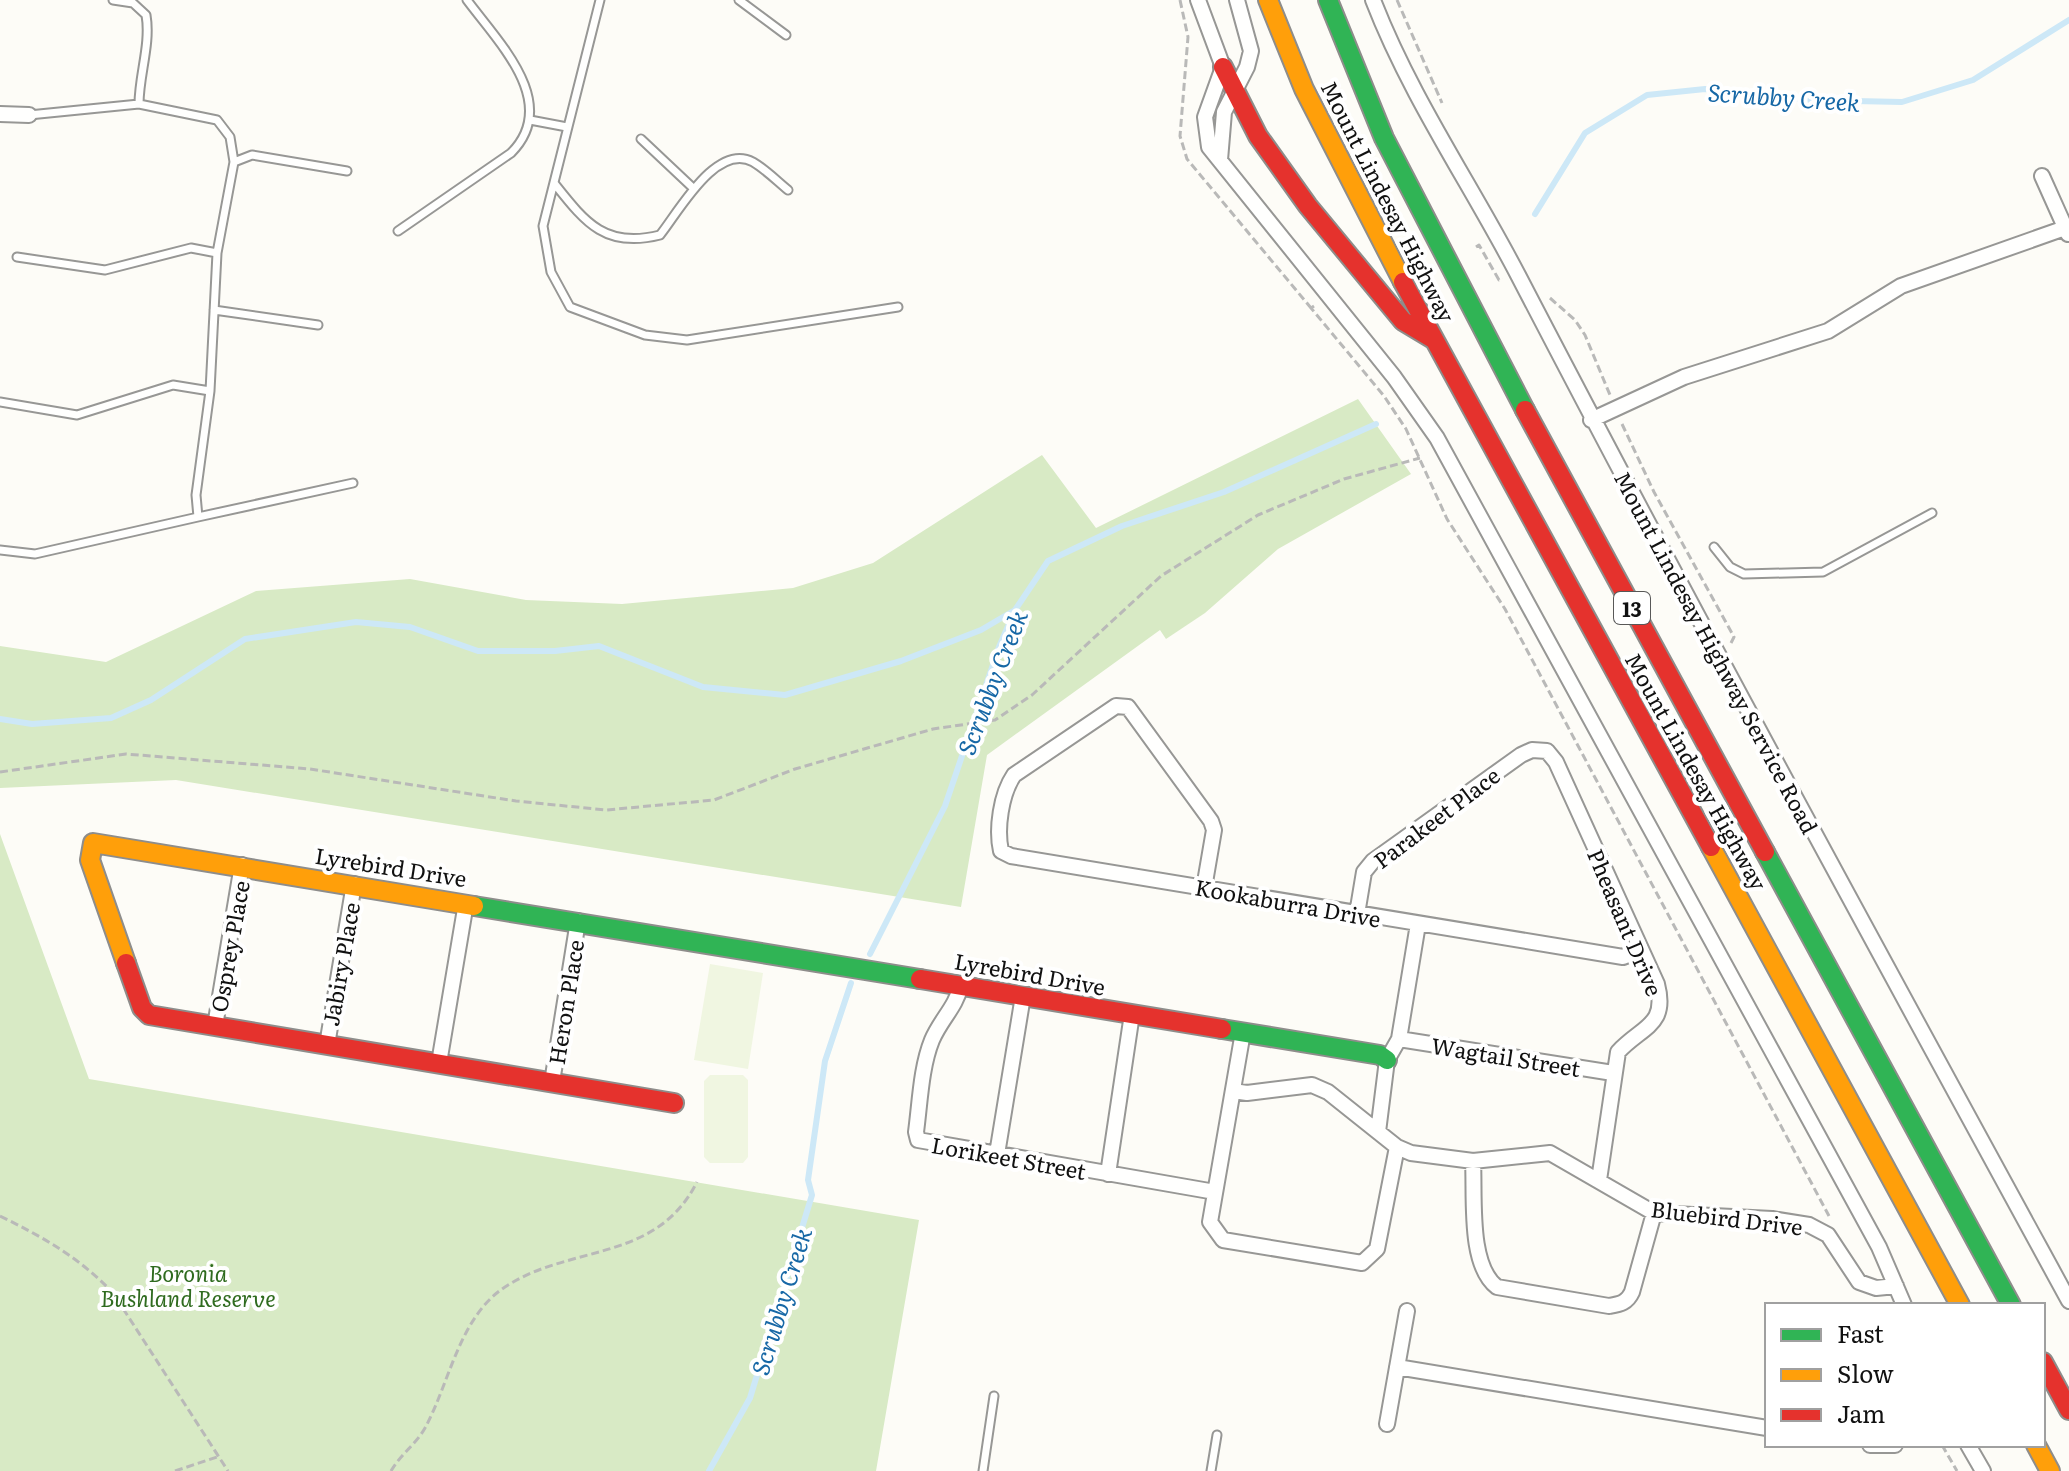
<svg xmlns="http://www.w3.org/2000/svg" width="2069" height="1471" font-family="Literata,serif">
	<rect width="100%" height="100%" fill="#fdfcf7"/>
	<path fill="#d8eac5" d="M1358,399L1411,474L1278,549L1205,613L1166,639L1160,630L987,755L961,907L176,780L0,788V646L106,662L256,591L410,579L526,600L622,604L793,588L873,563L1042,455L1096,528Z
		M0,834L89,1079L919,1220L876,1471H0Z"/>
	<path fill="#f0f6e1" d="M710,964L763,973L748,1069L694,1060Z
		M710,1075H743L748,1080V1157L743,1163H710L704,1157V1081Z"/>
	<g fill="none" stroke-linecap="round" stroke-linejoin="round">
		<path stroke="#cde8f7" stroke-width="6" d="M1535,214L1585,133L1647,95L1705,89L1807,100L1902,102L1973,80L2069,20
			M0,719L32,724L111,718L151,700L245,639L356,622L410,627L478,651H555L599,646L703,687L785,695L901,661L981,630L1015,610
			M870,954L945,806L999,647L1015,610L1048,561L1122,526L1224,492L1376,424
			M709,1471L750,1398L812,1195L808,1180L825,1061L851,983"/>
		<g stroke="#979795" stroke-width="11">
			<path id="lane" d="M113,0L133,3L146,15C151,44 139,75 139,104
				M600,0L543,226L551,272L570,307L645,335L687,340L898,307
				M739,0L786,35
				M29,115L139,104L217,120L230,137L234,162L217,253L210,391L196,495L198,517L353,483
				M530,120L567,127
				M641,139L693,188
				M234,162L252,155L347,171
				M554,183C585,222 605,249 660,235C678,213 716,142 753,162C765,169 777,181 788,190
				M398,231L511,153C561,103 498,42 467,0
				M17,257L105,270L191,248L217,253
				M214,310L318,325
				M0,402L77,415L173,385L210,391
				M1714,547L1730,567L1744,574L1823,572L1932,513
				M0,550L35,554L198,517
				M983,1471L994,1396
				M1211,1471L1217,1435"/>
		</g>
		<g stroke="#979795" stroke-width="18">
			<path id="street" d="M1198,0L1223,67L1205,117L1209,147L1394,377L1437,438L1879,1247L1904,1305
				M1373,0C1411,98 1470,183 1518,275C1697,620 1883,960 2069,1301
				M0,114L29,115
				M1220,160L1224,112L1247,67L1251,51L1237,0
				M2042,176L2068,234
				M1591,420L1684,377L1828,331L1901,286L2065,228
				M1204,888L1214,830L1211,821L1128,707L1116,706L1014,775C1001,794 996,829 1001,851L1011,856L1623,957L1641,950
				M1357,914L1364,872L1373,861L1521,755L1532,750L1547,751L1556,762L1657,984C1668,1026 1642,1026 1618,1052L1599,1180
				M961,985C956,1007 941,1019 932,1040C921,1067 920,1102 916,1132L918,1140L1215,1192
				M215,1026L242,865
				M1243,1032L1210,1222L1223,1240L1362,1263L1377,1249L1397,1147
				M1399,1039L1613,1073
				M327,1045L354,884
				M439,1063L466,903
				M552,1082L578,921
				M1233,1091L1247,1093L1312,1085L1328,1092L1397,1147L1411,1153L1473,1161L1550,1153L1654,1213L1772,1219L1809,1225L1828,1235L1859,1282L1876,1288L1896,1286
				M1378,1132L1387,1060L1399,1039L1418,924
				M997,1154L1023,996
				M1473,1161C1475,1197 1468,1265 1497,1287L1609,1306C1620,1304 1627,1303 1632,1292L1654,1213
				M1108,1174L1132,1014
				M1397,1367L1767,1428
				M1387,1424L1407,1311
				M1870,1445H1895
				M1968,1445L1983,1471"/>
		</g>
		<g stroke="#8e8d8b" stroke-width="22">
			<path id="fast" d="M1328,0L1384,138L1525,410
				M1765,852L2011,1305
				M474,906L920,979
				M1222,1029L1380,1055L1387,1060"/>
		</g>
		<g stroke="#8e8d8b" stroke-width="22">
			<path id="slow" d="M1268,0L1304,89L1403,282
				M1711,847L1960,1305
				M126,963L90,860L93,843L474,906
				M2036,1445L2050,1471"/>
		</g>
		<g stroke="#8e8d8b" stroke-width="22">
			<path id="jam" d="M1223,67L1258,136L1308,206L1403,321L1433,339
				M1403,282L1711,847
				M1525,410L1765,852
				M126,963L142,1008L149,1015L674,1103
				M920,979L1222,1029
				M2043,1362L2069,1410"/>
		</g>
		<path stroke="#b9b9b8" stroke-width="3" stroke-dasharray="8 4" stroke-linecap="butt" d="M1180,0L1188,37L1180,136L1187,159L1311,308
			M1397,0L1442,103
			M1476,247L1479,245L1499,280L1503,279
			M1550,298L1575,320L1585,335L1610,395
			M1314,306L1311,308L1384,396L1406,429L1447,519L1505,609L1829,1216
			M1622,424L1654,492L1734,637L1731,643
			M0,772L126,754L310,769L516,801L606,810L714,800L795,769L933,729L995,720L1032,695L1161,576L1258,515L1344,479L1420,458
			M0,1216C43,1237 80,1258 113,1293L228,1471
			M1942,1445L1957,1471
			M175,1471L217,1457
			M391,1471C400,1455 416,1444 425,1428C450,1382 459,1317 505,1287C570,1244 656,1263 697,1182"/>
		<use href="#lane" stroke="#fffffe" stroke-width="7"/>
		<use href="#street" stroke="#fffffe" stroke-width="14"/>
		<use href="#fast" stroke="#30b455" stroke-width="18"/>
		<use href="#slow" stroke="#ff9f0a" stroke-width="18"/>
		<use href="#jam" stroke="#e5322d" stroke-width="18"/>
	</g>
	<g text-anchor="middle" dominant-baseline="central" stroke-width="8" stroke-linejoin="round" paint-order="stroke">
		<rect fill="#fff" stroke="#585858" stroke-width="2" x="1614" y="592" width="36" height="32" rx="6"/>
		<g font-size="20" font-weight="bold" fill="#111">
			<text x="1632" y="608">13</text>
		</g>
		<g font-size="22" fill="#111" stroke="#fff">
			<text transform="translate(1389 201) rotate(63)">Mount Lindesay Highway</text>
			<text transform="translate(1717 652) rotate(62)">Mount Lindesay Highway Service Road</text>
			<text transform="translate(1697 771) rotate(61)">Mount Lindesay Highway</text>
			<text transform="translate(1436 817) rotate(-37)">Parakeet Place</text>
			<text transform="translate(391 866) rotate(9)">Lyrebird Drive</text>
			<text transform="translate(1288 902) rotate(10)">Kookaburra Drive</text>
			<text transform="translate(1626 922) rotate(67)">Pheasant Drive</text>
			<text transform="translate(229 946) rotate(-80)">Osprey Place</text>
			<text transform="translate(340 964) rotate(-80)">Jabiry Place</text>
			<text transform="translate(1030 973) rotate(10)">Lyrebird Drive</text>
			<text transform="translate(565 1002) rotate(-81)">Heron Place</text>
			<text transform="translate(1506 1056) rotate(9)">Wagtail Street</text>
			<text transform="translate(1009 1157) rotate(10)">Lorikeet Street</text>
			<text transform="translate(1727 1217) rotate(7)">Bluebird Drive</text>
		</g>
		<g font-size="22" font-style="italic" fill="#2f6b1f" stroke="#fff">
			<text x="188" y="1272">Boronia<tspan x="188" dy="25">Bushland Reserve</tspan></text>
		</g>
		<g font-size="24" font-style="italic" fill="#1768a6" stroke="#fff">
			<text transform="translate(1784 96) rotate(4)">Scrubby Creek</text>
			<text transform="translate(991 682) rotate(-69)">Scrubby Creek</text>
			<text transform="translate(780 1301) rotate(-73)">Scrubby Creek</text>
		</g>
	</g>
	<rect x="1765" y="1303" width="280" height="144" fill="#ffffff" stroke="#a0a0a0" stroke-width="2"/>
	<rect x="1781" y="1329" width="40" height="12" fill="#30b455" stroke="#a0a0a0" stroke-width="2"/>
	<text x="1837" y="1343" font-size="24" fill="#111111">Fast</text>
	<rect x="1781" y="1369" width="40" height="12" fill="#ff9f0a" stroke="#a0a0a0" stroke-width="2"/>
	<text x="1837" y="1383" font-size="24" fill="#111111">Slow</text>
	<rect x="1781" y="1409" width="40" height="12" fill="#e5322d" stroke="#a0a0a0" stroke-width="2"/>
	<text x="1837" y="1423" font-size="24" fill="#111111">Jam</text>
</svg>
